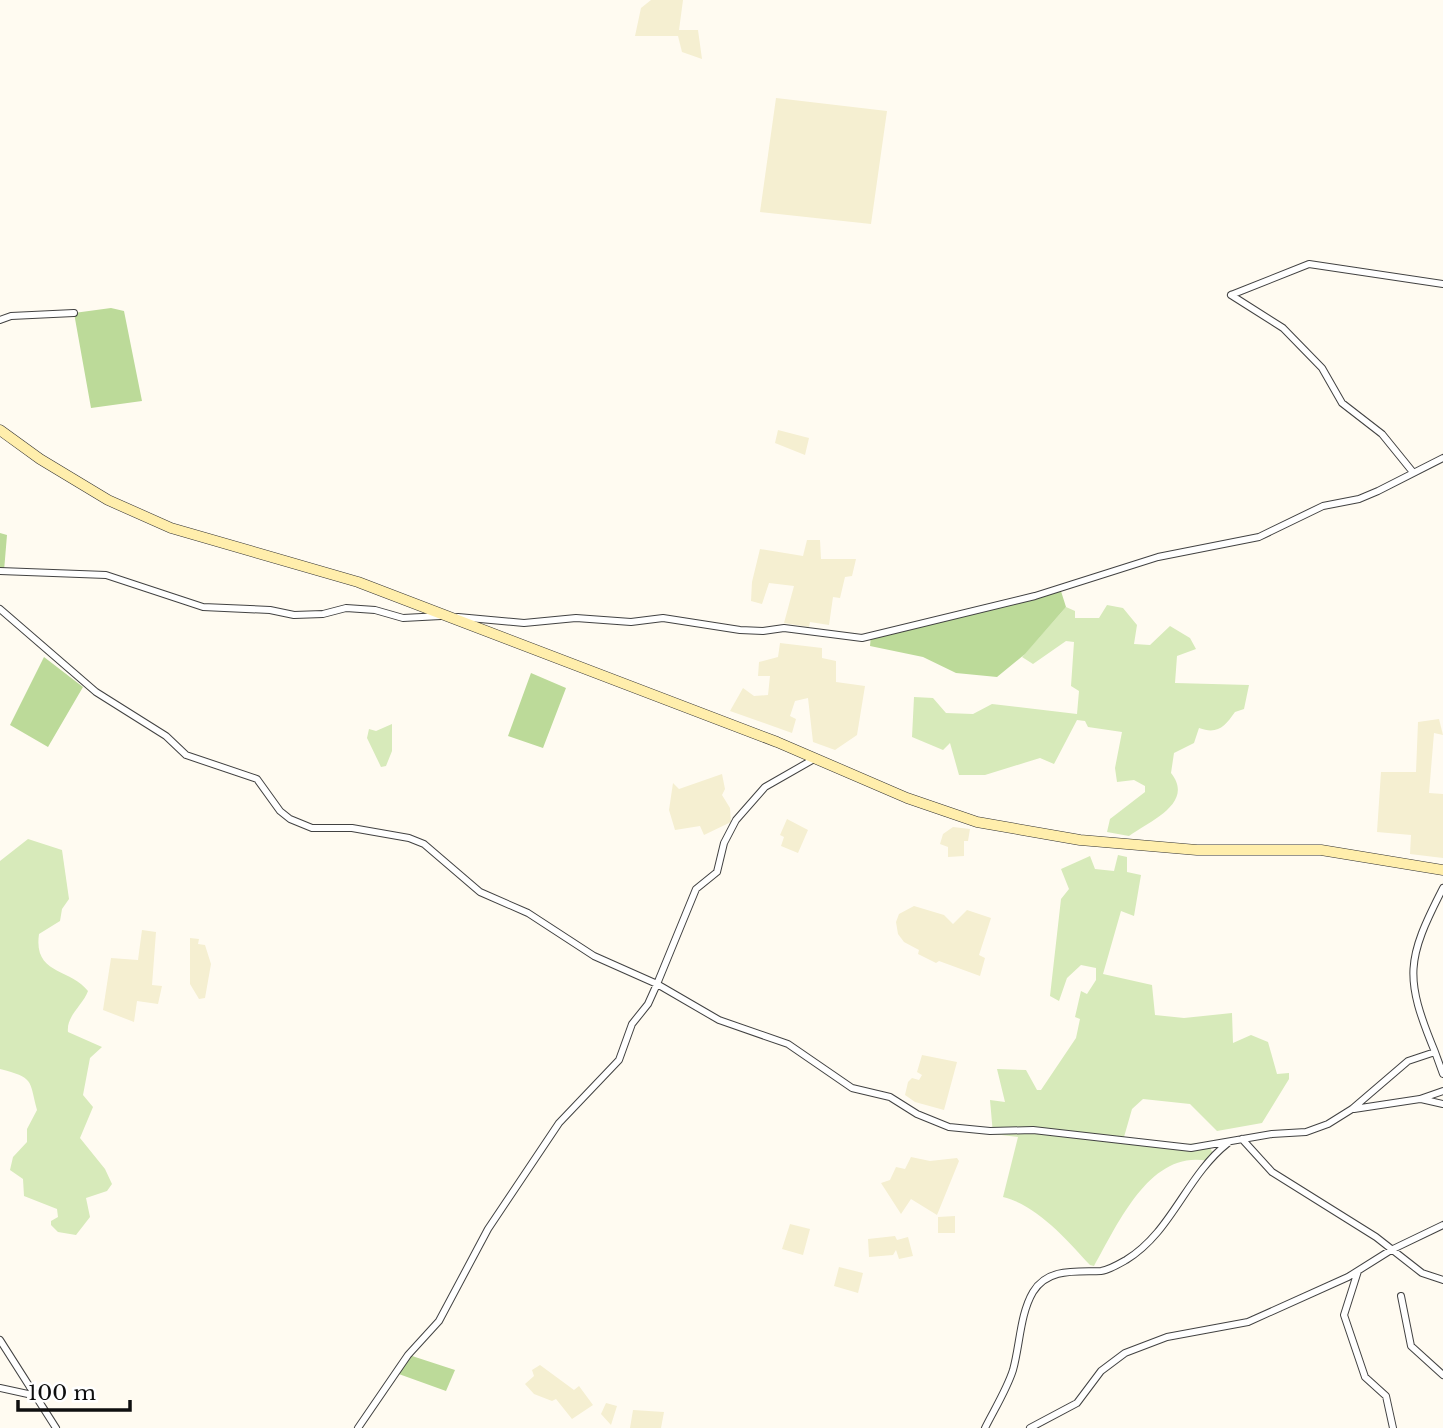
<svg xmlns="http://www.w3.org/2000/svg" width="1443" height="1428" font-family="'Libre Baskerville',serif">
	<rect width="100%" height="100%" fill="#fffbf1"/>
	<path fill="#f5efd1" d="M651,0H683L679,30H698L702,59L682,52L678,36H635L641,8Z
		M776,98L887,111L871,224L760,212Z
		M778,430L809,438L805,455L775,443Z
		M807,540H820L821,559H856L852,576L845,577L840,598L833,597L829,625L810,622L809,627L784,623L794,586L769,583L762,604L751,601L752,582L760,549L803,556Z
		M780,643L822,648V658L836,661V682L865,686L857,735L835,750L813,742L808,698L795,701L790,716L796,719L792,733L730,711L743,688L754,696L768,695L770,676H758L759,662L778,657Z
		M1439,719L1443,735L1434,733L1429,793L1443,794V858L1410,854L1411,835L1377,832L1381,772H1416L1418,722Z
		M722,774L725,789L722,795L730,808L731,822L704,835L700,826L675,830L669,810L673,783L679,789Z
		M787,819L808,830L798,853L781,846L784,837L780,835Z
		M953,827L970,829L968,841H964V856L948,857V847L940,844L943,834Z
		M914,906L944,915L953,924L967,910L991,918L979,955L985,958L980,976L939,961L936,963L918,954L919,950L904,942L898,934L896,922L899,914Z
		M142,930L156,932L152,985L162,986L158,1004L137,1001L134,1022L103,1010L111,958L138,960Z
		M190,938L199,939L198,944L205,945L211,964L205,998L199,999L190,984Z
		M922,1055L957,1062L944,1110L915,1102L905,1095L908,1082L912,1078L919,1080L922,1075L917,1072Z
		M911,1157L930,1161L957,1158L959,1161L937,1215L911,1199L901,1214L881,1183L890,1180L896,1167L905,1169Z
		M955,1216V1233H938V1217Z
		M790,1224L810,1229L803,1255L782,1249Z
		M895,1236L897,1240L908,1237L913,1256L899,1259L896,1250L893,1255L869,1257L868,1239Z
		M839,1267L863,1273L858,1293L834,1286Z
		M540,1365L574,1390L579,1386L593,1405L572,1419L556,1399L552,1401L534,1394L525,1384L534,1376L532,1370Z
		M606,1403L617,1406L611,1425L601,1414Z
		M633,1410L664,1412L661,1428H630Z"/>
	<path fill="#d7eaba" d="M1107,605L1123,608L1137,625L1134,644L1150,645L1170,626L1190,638L1196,649L1177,656L1175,683L1249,685L1244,709L1235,712C1225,726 1218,735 1199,728L1194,743L1174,753L1171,773C1195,803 1150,821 1129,836L1107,832L1110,819L1145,792V786L1134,780L1117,782L1115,768L1122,732L1088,727L1085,721L1077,720L1054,764L1040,758L985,775H959L950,743L943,750L912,737L914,697L933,698L946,713L973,714L992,704L1077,714L1079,691L1071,686L1074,642L1066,641L1033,664L1022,657L1066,607L1075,611V618H1099Z
		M392,724V751L386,766L381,767L367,738L369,729L376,731Z
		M28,839L62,850L69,899L62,909L60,921L39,934C33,975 71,968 88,991C83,1005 66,1016 68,1032L102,1047L90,1058L83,1095L93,1107L80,1138L105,1169L112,1184L107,1191L86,1198L90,1217L76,1235L58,1232L51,1225V1221L58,1217L57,1209L24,1196L23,1179L10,1170L13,1157L27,1142V1129L37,1110C29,1079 34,1078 0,1069V861Z
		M1118,855L1127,857V872L1141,875L1134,916L1121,911L1103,974L1152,985L1155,1015L1184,1018L1232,1013L1233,1043L1251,1035L1268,1042L1277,1074L1289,1073V1079L1262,1123L1217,1131L1190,1104L1143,1099L1132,1109L1124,1137L1184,1144L1208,1143L1214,1156L1208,1161C1150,1149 1118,1224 1094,1266L1090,1265C1067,1240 1037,1205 1003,1197L1018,1137L993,1134L990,1100L1005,1102L997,1069L1026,1070L1037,1090H1041L1076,1038L1080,1019L1075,1017L1081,991L1087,994L1096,980V968L1081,965L1067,978L1059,1001L1050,996L1061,899L1069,889L1061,869L1090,856L1095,869L1114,871Z"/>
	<path fill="#bcda99" d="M111,308L124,311L142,401L91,408L74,313Z
		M0,533L7,535L4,571H0Z
		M1060,588L1066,607L1025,654L997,677L956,673L923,657L870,646L871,635Z
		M44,657L83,687L48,747L10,725Z
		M531,673L566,688L543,748L508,736Z
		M409,1355L455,1370L446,1391L396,1373Z"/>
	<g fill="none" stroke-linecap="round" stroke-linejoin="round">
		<g stroke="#424242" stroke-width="8">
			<path id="street" d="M1231,295L1283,328L1322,368L1342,403L1382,434L1412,471
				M1231,295L1309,264L1443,284
				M0,320L11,316L74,313
				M0,571L106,575L203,607L270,610L294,615L323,614L346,608L375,610L403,618L441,616
				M0,609L96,692L166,736L186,755L257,779L280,811L290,819L312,828H352L409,838L424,844L480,892L528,913L594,956L657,984L719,1020L788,1044L852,1088L890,1097L917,1114L949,1127L990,1131L1033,1130L1191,1148L1272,1134L1306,1132L1328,1124L1352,1109L1408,1061L1435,1052C1404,977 1406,960 1443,888
				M458,617L524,623L576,618L631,622L663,618L740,630L763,631L784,628L862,638L1035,596L1158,557L1259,537L1323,506L1359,499L1378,491L1443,458
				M1435,1052L1443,1074
				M1421,1099L1443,1104
				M1354,1109L1420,1099L1443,1091
				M1242,1139L1272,1172L1376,1237L1422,1273L1443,1280
				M1358,1271L1344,1315L1365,1377L1386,1396L1393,1428
				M1401,1296L1411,1346L1443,1375
				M0,1340L56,1428
				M0,1388L37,1396
				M358,1428L408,1355L439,1321L488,1229L559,1123L619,1060L632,1024L648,1004L657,984L696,889L717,872L724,843L736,820L765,787L814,759
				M985,1428C994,1410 1007,1389 1013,1370C1020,1345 1020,1314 1033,1292C1048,1267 1078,1272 1101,1271C1109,1270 1119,1264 1126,1260C1172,1232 1186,1176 1228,1143
				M1030,1428L1077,1403L1101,1371L1125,1353L1167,1337L1248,1322L1348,1277L1391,1250L1443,1225"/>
		</g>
		<g stroke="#313131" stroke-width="11">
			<path id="secondary" d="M0,430L40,459L108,500L171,528L358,582L777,742L907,798L977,822L1080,840L1197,850H1321L1443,870"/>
		</g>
		<use href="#street" stroke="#fff" stroke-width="6"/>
		<use href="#secondary" stroke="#ffeeac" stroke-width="10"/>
	</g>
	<path d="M18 1400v10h112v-10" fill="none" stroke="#0f0f0f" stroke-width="3.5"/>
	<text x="28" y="1400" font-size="21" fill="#0f0f0f" stroke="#ffffff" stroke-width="5" paint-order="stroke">100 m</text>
</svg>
